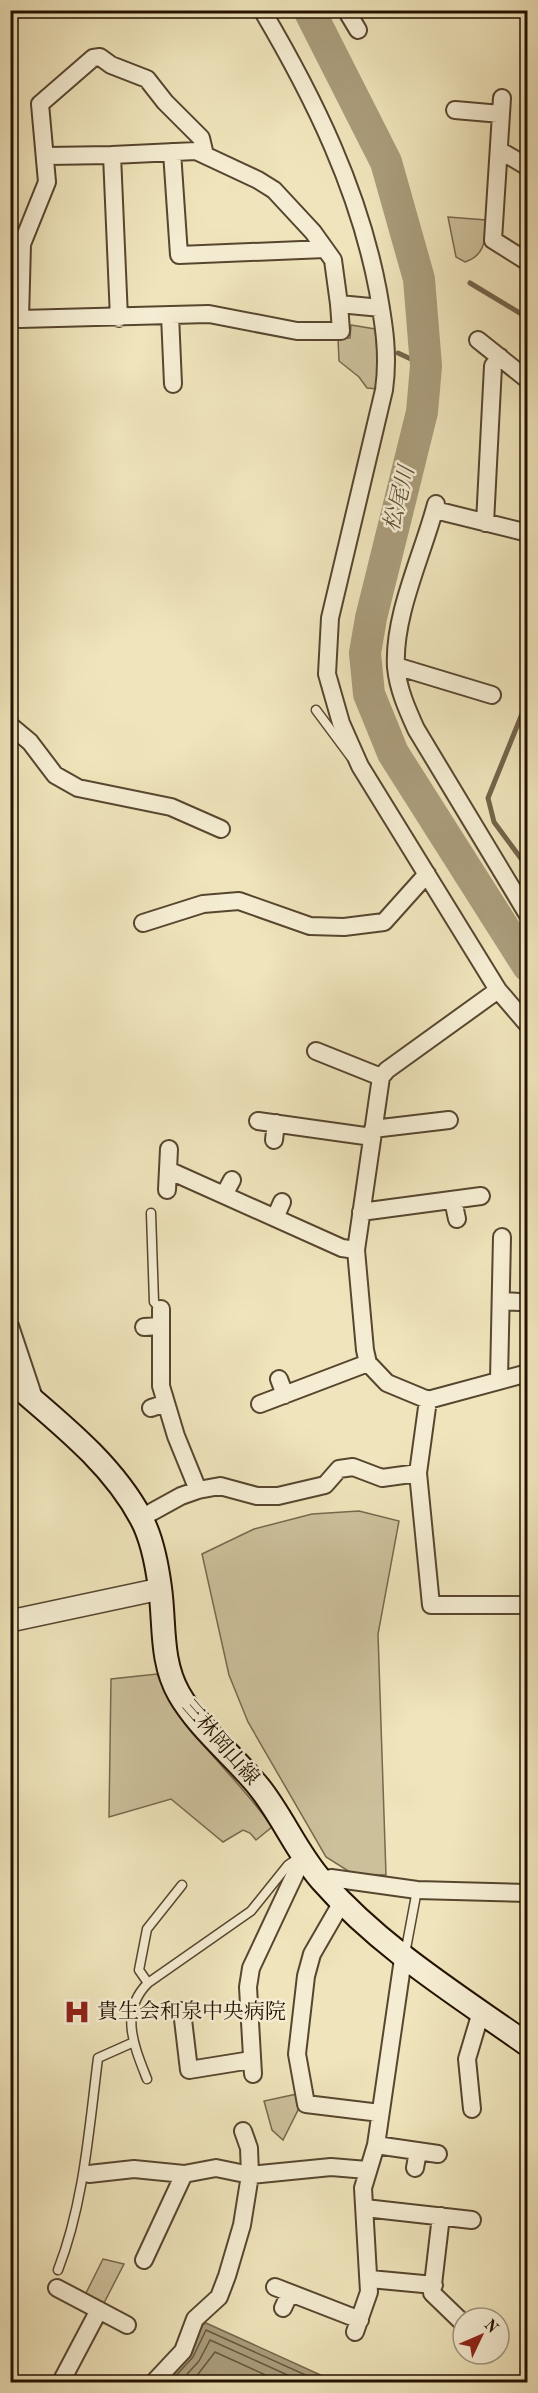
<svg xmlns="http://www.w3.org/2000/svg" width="538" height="2393" font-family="'Old Standard TT','Noto Serif JP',serif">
	<rect width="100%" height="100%" fill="#efe4bb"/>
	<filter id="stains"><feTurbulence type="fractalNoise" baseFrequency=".00333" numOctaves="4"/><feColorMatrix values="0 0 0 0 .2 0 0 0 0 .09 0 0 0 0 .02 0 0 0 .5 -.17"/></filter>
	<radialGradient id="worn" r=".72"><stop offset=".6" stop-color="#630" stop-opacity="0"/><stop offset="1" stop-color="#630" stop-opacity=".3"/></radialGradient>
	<path fill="#ccc09b" stroke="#78684e" stroke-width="1.5" d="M448,217L486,220C485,239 486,255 465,262L456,257Z
		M351,325L375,329L377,349H383L377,389L367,388L359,377L339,361L338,338H350Z
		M359,1511L399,1521L378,1634L386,1875L353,1874L326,1857L248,1722L229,1675L202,1554L254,1529L312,1514Z
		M157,1674C181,1733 237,1775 272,1827L256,1840L250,1833L243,1830L223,1842L171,1799L109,1817L111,1679Z
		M297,2094L299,2108L283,2140L272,2130L264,2101Z
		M103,2259L124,2264L103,2305L85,2295Z"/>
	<path fill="#aa9c7b" stroke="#74644a" stroke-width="1.5" d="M206,2323L336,2382H162L199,2327Z"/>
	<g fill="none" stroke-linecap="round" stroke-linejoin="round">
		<path stroke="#67563e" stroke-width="1.5" d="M170,2382L193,2357L206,2330L321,2382
			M180,2382L199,2361L210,2340L303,2382
			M192,2382L215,2352L281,2382"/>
		<path stroke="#74644a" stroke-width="5" d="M74,10L78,15
			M470,283L528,318
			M398,353L426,366
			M528,699L488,798L494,822L528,868"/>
		<path stroke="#aa9c7b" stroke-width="32" d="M309,10L386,162L419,279L426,366L422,412L371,618L365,653L369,694L393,753L528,966"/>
		<g stroke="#57462f" stroke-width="11">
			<path id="service" d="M316,710L351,757
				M151,1213L154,1302L161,1309
				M405,1954L417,1890
				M148,1983L139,1970L147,1929L182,1885
				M147,2079C134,2046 119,2012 148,1983L251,1911L288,1865L298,1858
				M58,2270C84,2203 89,2129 98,2058L134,2042"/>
		</g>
		<g stroke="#57462f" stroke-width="20">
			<path id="minor" d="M262,10C314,98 359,190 378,291C384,325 389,355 384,390L330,618L327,674L341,723L360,766L498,990L528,1025
				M346,10L358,30
				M502,98L493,240L528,262
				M455,110L501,114
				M499,150L528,167
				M172,152L179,255L325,249
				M205,155L201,138L165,102L147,79L111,65L100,57L93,58L40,104L47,182L22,244L20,319L209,314L297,331H341L339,304L381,308
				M46,156L112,155
				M170,315L173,384
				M119,318L112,155L196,151L258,180L274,190L313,232L333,260L339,304
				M478,340L528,380
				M436,504C423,554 393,615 396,667C398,689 407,709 416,729L528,915
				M435,510L528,533
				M485,523L493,366L500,357
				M396,666L492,695
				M12,727L30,742L55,775L78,788L171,807L221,829
				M143,923L203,904L239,901L310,926L344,927L384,922L427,874
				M498,990L387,1070L381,1077L356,1250L365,1350L368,1363L387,1383L428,1400L528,1373
				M316,1051L381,1077
				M258,1121L372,1137
				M373,1129L449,1120
				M274,1140L276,1123
				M168,1170L342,1248L356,1250
				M167,1190L169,1149
				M224,1195L232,1180
				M453,1200L457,1219
				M361,1212L481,1196
				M275,1218L282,1202
				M501,1301L520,1302
				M161,1309V1386L176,1436L198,1490
				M10,1326L35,1401
				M144,1327L161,1326
				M279,1379L285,1395
				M499,1379L502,1237
				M260,1404L368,1363
				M151,1408L166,1403
				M418,1473L431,1605H528
				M141,1518L181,1496L198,1490L220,1486L257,1496H278L325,1485L339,1469L353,1467L382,1478L418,1473L428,1400
				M321,1880L331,1878L417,1890L528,1893
				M342,1902L312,1954L306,1976L297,2054L306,2104L380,2113
				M182,2011L189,2070L251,2060
				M253,2074L248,1987L251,1968L304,1855
				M472,2109L467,2059L481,2012
				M376,2145L438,2154
				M415,2168L418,2151
				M89,2174L134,2169L184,2174L216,2168L250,2175L331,2167L367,2170
				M365,2208L472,2220
				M441,2216L432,2293L463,2323
				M144,2260L184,2174
				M370,2279L434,2285
				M275,2287L360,2320
				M57,2288L127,2325
				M283,2308L290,2293
				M355,2332L369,2292L363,2188L376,2145L403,1959
				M61,2382L99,2310
				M154,2382L183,2351L195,2319L219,2297L227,2276L242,2225L250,2175L249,2148L243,2131"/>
		</g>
		<g stroke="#57462f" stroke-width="24">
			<path id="tertiary" d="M10,1621L160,1589"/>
		</g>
		<g stroke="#241100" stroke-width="26">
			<path id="secondary" d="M10,1380C57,1421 111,1462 141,1518C152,1538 157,1565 160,1588C165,1623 160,1661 179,1694C199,1729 234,1756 259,1787C283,1817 297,1853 322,1881C381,1948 456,1994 528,2045"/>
		</g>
		<use href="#service" stroke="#f5edd3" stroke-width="8"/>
		<use href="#minor" stroke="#f5edd3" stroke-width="16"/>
		<use href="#tertiary" stroke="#f5edd3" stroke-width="21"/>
		<use href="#secondary" stroke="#f5edd3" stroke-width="22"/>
	</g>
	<defs>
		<g id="hospital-bare" transform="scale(2.07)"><path d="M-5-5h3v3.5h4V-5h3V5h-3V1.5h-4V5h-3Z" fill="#8f2418" stroke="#f5edd3" stroke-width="2.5" paint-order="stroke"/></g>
	</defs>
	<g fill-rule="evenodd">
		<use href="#hospital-bare" x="77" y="2012"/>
	</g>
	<g text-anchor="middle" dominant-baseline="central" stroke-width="5" stroke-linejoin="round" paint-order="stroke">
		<g font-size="21" fill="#241100" stroke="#f5edd3">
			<text transform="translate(220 1743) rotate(49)">三林岡山線</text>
		</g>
		<g font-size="21" fill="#241100" stroke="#f5edd3" text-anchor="start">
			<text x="97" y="2012">貴生会和泉中央病院</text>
		</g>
		<g font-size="22" font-style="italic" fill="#605037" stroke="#f5edd3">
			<text transform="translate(400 499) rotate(-76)">松尾川</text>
		</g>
	</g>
	<rect width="538" height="2393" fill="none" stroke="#efe4bb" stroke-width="36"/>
	<rect x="12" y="12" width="514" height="2369" fill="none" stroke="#241100" stroke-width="3"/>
	<rect x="18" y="18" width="502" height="2357" fill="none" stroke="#241100" stroke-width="1.5"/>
	<g transform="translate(481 2336) rotate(46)"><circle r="28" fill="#f5edd3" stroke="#a1957f" stroke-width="1.5"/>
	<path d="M0-4.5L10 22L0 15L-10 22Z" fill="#8f2418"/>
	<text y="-9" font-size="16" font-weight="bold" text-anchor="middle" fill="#241100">N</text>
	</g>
	<rect width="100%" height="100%" filter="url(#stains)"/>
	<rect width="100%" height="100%" fill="url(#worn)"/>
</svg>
